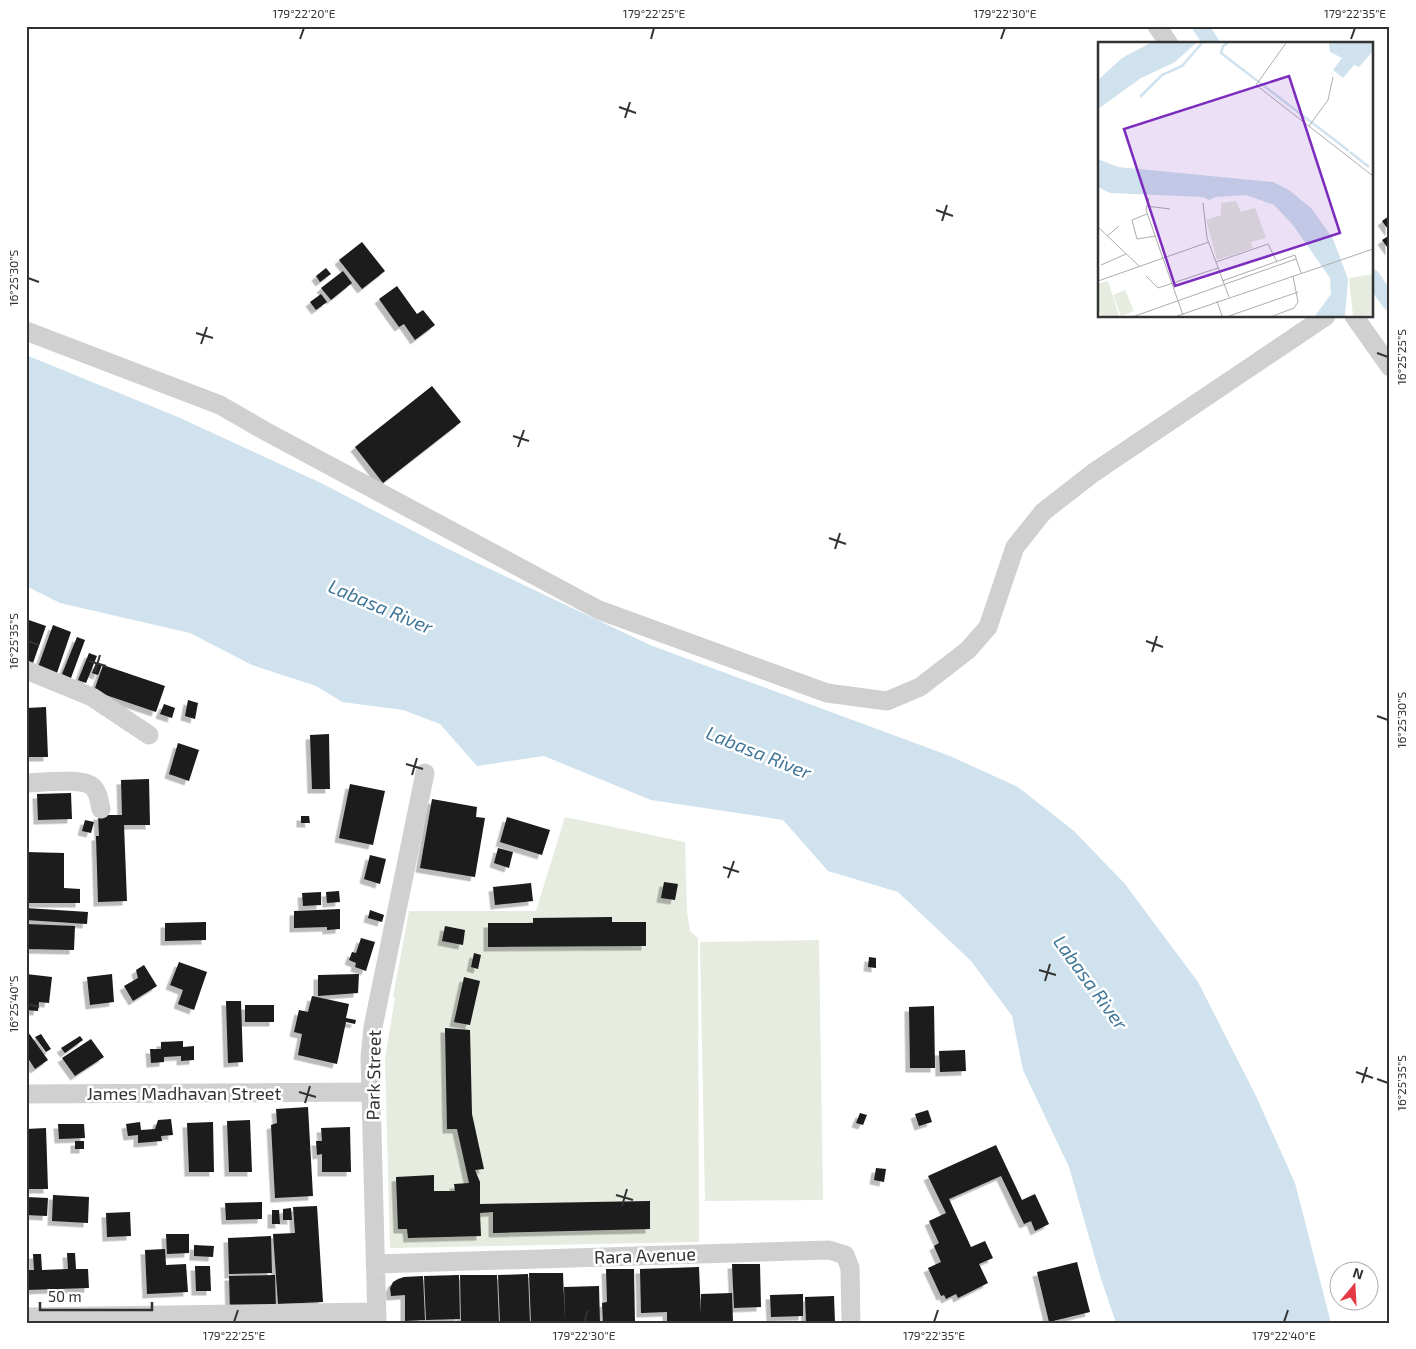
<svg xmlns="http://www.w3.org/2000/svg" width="1416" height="1349" font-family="'Exo 2',sans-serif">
	<defs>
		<filter id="shadow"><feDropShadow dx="-4.5" dy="4.5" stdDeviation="0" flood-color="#0004"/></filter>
	</defs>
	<rect width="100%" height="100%" fill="#fff"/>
	<path fill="#e6ecdf" d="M565,817L685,842L687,911L690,931L698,938L699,1242L390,1248L385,1059L395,997H393L409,911H536Z
		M819,940L823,1200L705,1201L700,942Z"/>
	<path fill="#cfe2ee" d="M26,355L178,417L321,483L444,547L650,645L950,756L1018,787L1074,831L1125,884L1198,982L1256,1096L1295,1183L1331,1323H1116L1101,1279L1069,1167L1023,1070L1012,1016L971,961L898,892L828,871L783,820L651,800L544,756L477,766L440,724L403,710L342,702L316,686L252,665L190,633L60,603L26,586Z"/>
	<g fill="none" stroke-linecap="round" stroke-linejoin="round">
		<path stroke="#cfe2ee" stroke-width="16" d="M1200,26L1212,44
			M1372,277L1390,303"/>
	</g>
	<path fill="#1a1a1a" filter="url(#shadow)" d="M1389,216L1390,217V232L1382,221Z
		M1390,235V251L1382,240Z
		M362,242L385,271L362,289L339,260Z
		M326,268L331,274L320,282L316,276Z
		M343,271L352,283L331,300L321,288Z
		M397,286L417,314L423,310L435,325L415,340L404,324L399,327L379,299Z
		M321,294L327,302L316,310L310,302Z
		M432,386L461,422L383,483L355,447Z
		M26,619L46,626L33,663L26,661Z
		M53,625L71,632L57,673L38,667Z
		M77,637L85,640L71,678L62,674Z
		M89,653L97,656L86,683L78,680Z
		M96,663L102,665L98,675L92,673Z
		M103,665L165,686L156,712L94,691Z
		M188,700L198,703L195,719L185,716Z
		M164,704L175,708L172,718L160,714Z
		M46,707L48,757H26V708Z
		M329,734L330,789H312L310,735Z
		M178,743L199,750L189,781L169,774Z
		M149,779L150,825H124L127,901L98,902L96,836H99L98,815H122L121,780Z
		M350,784L385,791L373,845L339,838Z
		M71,793L72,819L38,820L37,794Z
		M432,799L477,807L476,817L485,818L475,877L420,868Z
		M301,816H309L310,823H301Z
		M507,817L550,830L542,855L500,842Z
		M85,820L94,822L91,833L82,831Z
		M498,848L513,852L509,868L494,863Z
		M26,852L64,853V888L80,889V903H26Z
		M370,855L386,859L380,884L364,879Z
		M664,882L678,884L675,900L661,898Z
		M531,883L533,901L495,905L493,887Z
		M339,891L340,902L327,903L326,892Z
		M321,892V905L303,906L302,893Z
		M26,908L88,912L87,924L26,920Z
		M340,909V929L327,930V927L294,928V911Z
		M370,910L384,915L382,922L368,918Z
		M612,917V922H646V946L488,947V923H533V918Z
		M206,922V940L165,941V923Z
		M26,924L75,926L74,950L26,949Z
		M445,926L465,930L463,945L442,941Z
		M361,938L375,942L366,971L355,967L356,963L349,960L352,952L356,953Z
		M474,953L481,955L478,969L471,967Z
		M869,957L876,958V968L868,967Z
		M179,962L207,972L194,1010L178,1004L183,990L170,985Z
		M144,965L157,986L133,1001L124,986L138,978L136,970Z
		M26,974L52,977L49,1003L39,1002L38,1011L26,1010Z
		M112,974L114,1002L90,1005L87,977Z
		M359,974L358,993L318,996V975Z
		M464,977L480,981L470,1025L454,1022Z
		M312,996L349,1004L346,1018L356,1020L355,1024L346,1022L337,1064L298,1055L302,1034L294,1032L299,1010L308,1012Z
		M226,1001H241L243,1062L228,1063Z
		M245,1005H274V1022H245Z
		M934,1006L935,1068H910L909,1007Z
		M445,1028L470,1030L472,1114L484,1169L475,1170L480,1182V1204L650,1201V1229L493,1233V1212L480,1213L481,1236L408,1238L407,1229H398L396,1177L434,1175V1191H455L454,1184L469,1183L457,1129H447Z
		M28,1032L48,1060L35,1069L26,1055V1033Z
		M41,1034L51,1049L46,1052L35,1037Z
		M80,1036L83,1040L65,1053L61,1048Z
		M91,1039L104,1057L75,1076L62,1058Z
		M183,1041V1047L194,1046V1060L181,1061V1056L164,1057V1062L151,1063L150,1049H161V1042Z
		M965,1050L966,1071L940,1072L939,1051Z
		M308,1107L313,1196L275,1198L271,1125L277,1123L276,1109Z
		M928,1110L932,1122L919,1126L915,1114Z
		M860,1113L867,1115L863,1125L856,1123Z
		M171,1119L173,1135L161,1136L162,1141L138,1143V1135L128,1136L126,1124L140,1122L141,1130L155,1129L158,1120Z
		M250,1120L252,1172H229L227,1121Z
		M213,1122L214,1172H189L187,1123Z
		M58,1124H84L85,1138L59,1139Z
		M350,1127L351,1172H322V1154L317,1155L316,1141H322L321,1128Z
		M46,1128L48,1189H29V1182H26V1129Z
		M75,1141H84V1149H75Z
		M996,1145L1022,1200L1035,1194L1049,1224L1035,1231L1031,1221L1024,1224L1001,1176L949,1199L971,1247L985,1241L993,1258L979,1264L988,1283L958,1298L956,1294L946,1299L944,1295L941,1296L928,1268L941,1262L934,1246L939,1243L929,1221L946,1213L928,1176Z
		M876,1168L886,1169L884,1182L874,1180Z
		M53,1195L89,1197L88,1223L52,1221Z
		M26,1197L48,1198L47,1216L26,1215Z
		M262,1202V1219L226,1220L225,1203Z
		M317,1206L323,1302L278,1304L273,1234L295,1233L293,1207Z
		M291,1208L292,1220H283V1209Z
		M272,1210H279L280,1224H272Z
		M130,1212L131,1236L107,1237L106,1213Z
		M166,1234H189V1253L167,1254Z
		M271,1236L272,1273L229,1274L228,1238Z
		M194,1245L214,1246L213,1257L194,1256Z
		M165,1249L166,1265L186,1264L188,1292L147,1294L145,1250Z
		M67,1253H75L76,1269H88L89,1288L26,1290V1270H34L33,1254H41L42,1270L68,1269Z
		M1077,1262L1090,1312L1049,1322L1037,1272Z
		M732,1264H760L761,1307L734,1308Z
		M195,1266H210L211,1291H196Z
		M699,1267L701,1314V1294L732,1293L733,1322L667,1323V1312L641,1313L640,1269Z
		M606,1269H634L635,1323H603L602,1303L607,1302Z
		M529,1273H563L565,1323H531Z
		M528,1274L530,1323H500L498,1275Z
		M275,1275L276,1310L230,1311L229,1276Z
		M459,1275L460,1319L426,1320L424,1276Z
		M460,1275H497L499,1323H461Z
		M423,1276L425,1320L405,1321V1295L391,1296L390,1288L393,1282L398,1279L404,1277Z
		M599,1286L600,1323H565L564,1287Z
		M803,1294V1316L771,1317L770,1295Z
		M834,1296L835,1323H806L805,1297Z"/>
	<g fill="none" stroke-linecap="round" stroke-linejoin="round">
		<path stroke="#d0d0d0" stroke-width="19" d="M1157,26L1169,44
			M1354,316L1390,367
			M26,331L220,405L265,431L599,610L827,693L887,701L920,687L968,650L988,627L1015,547L1043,512L1093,473L1326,316
			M26,670L92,697L149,735
			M26,783C41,783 83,777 93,787C99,793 99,801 101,809
			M26,1094L371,1092
			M375,1264L829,1250L845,1255L850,1268L851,1323
			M26,1317L377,1312
			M377,1323L370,1057L373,1027L425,773"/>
	</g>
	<path fill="none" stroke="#333" stroke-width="2" d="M300,39L304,28M651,39L654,28M1001,39L1005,28M1351,39L1355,28M619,107L636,113M625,118L630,102M936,210L953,216M942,221L947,205M28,278L39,282M196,333L213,338M201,344L207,327M1377,353L1388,357M513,436L529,441M518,447L524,430M829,538L846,544M835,549L840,533M28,641L39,645M1146,641L1163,647M1152,652L1157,636M89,661L106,666M95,672L100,655M1377,716L1388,720M406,764L423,769M412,775L417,758M723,867L739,872M728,878L734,861M1039,970L1056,975M1045,981L1050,964M28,1004L39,1007M1356,1072L1373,1078M1377,1079L1388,1083M1362,1083L1367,1067M299,1092L316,1097M305,1103L310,1086M616,1195L633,1200M622,1206L627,1189M234,1322L238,1310M584,1322L588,1310M934,1322L938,1310M1284,1322L1288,1310"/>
	<g text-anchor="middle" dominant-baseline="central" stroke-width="5" stroke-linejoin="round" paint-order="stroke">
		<g font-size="18" fill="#333" stroke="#fff">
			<text transform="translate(373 1075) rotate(-89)">Park Street</text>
			<text x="184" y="1093">James Madhavan Street</text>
			<text transform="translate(645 1255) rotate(-2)">Rara Avenue</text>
		</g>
		<g font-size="19" font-style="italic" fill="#3f7597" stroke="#fff">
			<text transform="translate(381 606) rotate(23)">Labasa River</text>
			<text transform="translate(759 752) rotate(22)">Labasa River</text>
			<text transform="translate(1091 982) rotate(54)">Labasa River</text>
		</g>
	</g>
	<g transform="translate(1098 42)">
		<rect width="275" height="275" fill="#fff"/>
		<path d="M138,159L143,170L157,166L168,196L153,200L155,206L119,218L108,178L123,173V161ZM275,232V273L255,274L251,236ZM10,239L21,274H3L0,265V242ZM27,248L36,269L23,274L15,253Z" fill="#e6ecdf"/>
		<path d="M52,1H98L77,20L43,36L0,67V38L24,16ZM231,1H275V9L261,25L256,23L245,36L235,28L244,16L232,10ZM0,117L20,125L175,140L191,148L214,167L235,197L250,237L247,274H217L233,252L232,236L195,183L176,163L148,153L118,155L111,158L105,155L12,151L0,145Z" fill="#cfe2ee"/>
		<path fill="none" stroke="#cfe2ee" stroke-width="2.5" d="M130,1L125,4L123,11L251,109M42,55L64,33L84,24L104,1M252,110L271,125"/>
		<path fill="none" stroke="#adadad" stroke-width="1" d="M188,1L158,43L275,134M211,84L230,58L235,35M51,156L48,168L85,273M105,161L109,196L131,255M48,164L72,167M49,172L34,178L39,197L58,194M0,185L41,224M9,194L21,184M118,220L170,202L179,220M3,223L28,212M48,234L60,246L120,226M0,239L111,200M124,239L197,213L203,231M119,259L124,274M37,274L198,217M79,274L275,207M131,274L200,250M175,274L196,266L200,260L195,234"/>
		<path fill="#7b2cbf" fill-opacity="0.15" stroke="#7b2cbf" stroke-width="2.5" d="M191,34L242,191L77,244L26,87Z"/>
		<rect width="275" height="275" fill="none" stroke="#333" stroke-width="2.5"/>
	</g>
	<rect width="1416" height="1349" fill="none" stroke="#ffffff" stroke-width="55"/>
	<g transform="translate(1354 1286) rotate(18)"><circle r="24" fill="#ffffff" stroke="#adadad"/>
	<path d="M0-4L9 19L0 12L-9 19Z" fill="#e63946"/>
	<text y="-8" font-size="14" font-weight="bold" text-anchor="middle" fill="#333333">N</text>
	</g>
	<path d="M40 1302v8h112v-8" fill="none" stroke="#333333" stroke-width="2.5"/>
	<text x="48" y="1302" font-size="15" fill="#333333" stroke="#ffffff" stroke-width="4" paint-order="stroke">50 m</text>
	<rect x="28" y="28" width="1360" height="1294" fill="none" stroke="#333" stroke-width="2"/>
	<g font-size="12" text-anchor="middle" fill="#333">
		<text x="304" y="18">179°22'20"E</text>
		<text x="654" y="18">179°22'25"E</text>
		<text x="1005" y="18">179°22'30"E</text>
		<text x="1355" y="18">179°22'35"E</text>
		<text transform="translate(14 278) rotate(-90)" y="4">16°25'30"S</text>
		<text transform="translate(1402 357) rotate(-90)" y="4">16°25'25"S</text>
		<text transform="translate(14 641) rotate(-90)" y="4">16°25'35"S</text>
		<text transform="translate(1402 720) rotate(-90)" y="4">16°25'30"S</text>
		<text transform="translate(14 1004) rotate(-90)" y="4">16°25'40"S</text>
		<text transform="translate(1402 1083) rotate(-90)" y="4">16°25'35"S</text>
		<text x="234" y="1340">179°22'25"E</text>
		<text x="584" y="1340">179°22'30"E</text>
		<text x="934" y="1340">179°22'35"E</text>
		<text x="1284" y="1340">179°22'40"E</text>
	</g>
</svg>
